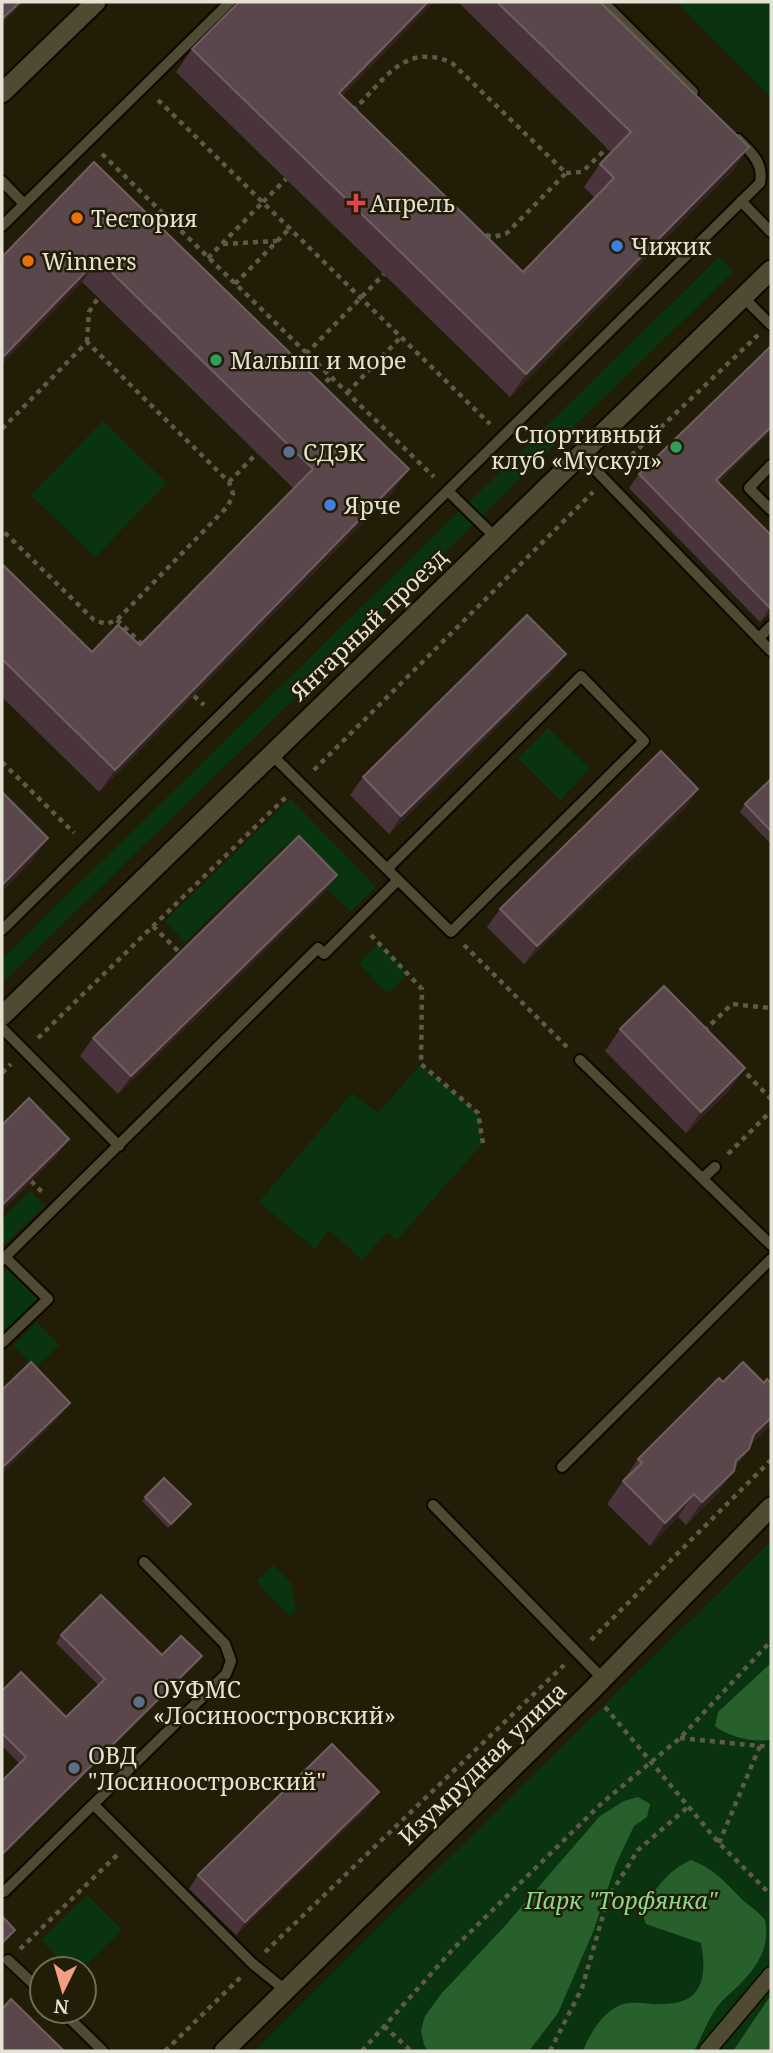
<svg xmlns="http://www.w3.org/2000/svg" width="773" height="2053" font-family="'Noto Serif',serif">
	<rect width="100%" height="100%" fill="#221d07"/>
	<path fill="#09340f" d="M677,2H771V98Z
		M719,257L733,272L2,983V959Z
		M103,421L167,483L95,557L31,495Z
		M548,728L590,769L560,800L518,758Z
		M291,799L376,887L350,912L285,845L185,942L165,921Z
		M379,944L408,974L388,994L359,963Z
		M421,1064L478,1113L483,1143L397,1240L387,1232L362,1260L329,1230L315,1249L259,1202L352,1093L378,1113Z
		M30,1191L45,1206L5,1245L2,1242V1219Z
		M12,1263L42,1294L2,1334V1273Z
		M37,1322L59,1345L35,1368L13,1345Z
		M771,1541V2051H255L309,1996Z
		M274,1565L291,1583L296,1610L289,1616L256,1581Z
		M87,1895L122,1930L82,1969H69L41,1940Z"/>
	<path fill="#28602d" d="M771,1663V1740C752,1742 731,1738 715,1726L718,1712Z
		M638,1797L650,1804L647,1817L634,1826L616,1864L593,1932L558,2013L529,2051H428L424,2045L421,2030L425,2016L442,1993L503,1928L600,1816L624,1801Z
		M691,1860C717,1870 726,1884 745,1902C752,1908 760,1913 765,1920C773,1956 744,1981 723,2000C710,2013 703,2035 694,2051H583C590,2034 601,2014 620,2005C633,2000 650,2005 663,2004C704,2004 707,1975 701,1943L646,1924L641,1910C655,1890 668,1870 691,1860Z
		M771,1995V2051H733Z"/>
	<g fill="none" stroke-linecap="round" stroke-linejoin="round">
		<g stroke="#0c0700" stroke-width="14">
			<path id="service" d="M603,2L693,92
				M2,181L24,204
				M741,201L771,232
				M2,226L230,2
				M743,297L771,325
				M580,454L771,651
				M771,465L749,488L771,510
				M448,491L494,536
				M759,638L771,626
				M270,753L387,869L451,932L644,741L581,676L387,869
				M2,930L760,183C764,163 751,152 738,139
				M2,1028L119,1146
				M580,1060L771,1245
				M703,1178L715,1167
				M2,1260L318,948L324,954L398,880
				M2,1343L48,1299L5,1257
				M562,1467L771,1259
				M433,1505L603,1679
				M94,1805L253,1964L285,1990
				M4,1892L226,1674L231,1661L225,1644L144,1562
				M8,1960L42,1992
				M62,2011L103,2051"/>
		</g>
		<g stroke="#0c0700" stroke-width="19">
			<path id="pedestrian" d="M707,2051L771,1975"/>
		</g>
		<g stroke="#0c0700" stroke-width="23">
			<path id="minor" d="M2,1016L771,270"/>
		</g>
		<g stroke="#0c0700" stroke-width="23">
			<path id="tertiary" d="M2,93L96,2
				M224,2051L590,1692L771,1507"/>
		</g>
		<path stroke="#5e5a47" stroke-width="4.5" stroke-dasharray="5 5" stroke-linecap="butt" d="M158,100L490,424
			M353,111C383,81 405,41 452,63L566,173L507,233L494,237L482,234
			M102,154L434,477
			M566,173L582,172L607,148
			M263,202L286,179
			M161,235L172,223
			M223,244L277,241
			M208,258L263,202
			M235,284L290,228
			M87,342L89,312L98,298
			M306,354L384,274
			M319,389L331,377
			M347,393L401,337
			M2,429L87,342L229,482L233,494L228,506L117,620L106,624L94,620L2,530
			M617,469L758,335
			M229,482L257,453
			M117,620L144,646
			M194,696L204,705
			M2,762L74,833
			M314,770L593,492
			M153,926L179,952
			M371,935L422,989L421,1064L478,1113L483,1143
			M464,945L567,1047
			M704,1031L732,1004L771,1008
			M38,1038L288,795
			M740,1067L771,1099
			M2,1073L11,1064
			M728,1154L771,1111
			M31,1181L43,1193
			M591,1640L771,1460
			M605,1707L719,1843L771,1895
			M680,1738L771,1747
			M719,1843L760,1746
			M20,1949L117,1855
			M265,1952L564,1665
			M384,2026L411,2051
			M165,2051L242,1976
			M362,2051L455,1947L602,1803L680,1738L771,1641
			M550,2051L582,1988L608,1898L638,1850L688,1807"/>
		<use href="#service" stroke="#4f4a32" stroke-width="10"/>
		<use href="#pedestrian" stroke="#4f4a32" stroke-width="16"/>
		<use href="#minor" stroke="#4f4a32" stroke-width="19"/>
		<use href="#tertiary" stroke="#4f4a32" stroke-width="19"/>
	</g>
	<path fill="#4a343b" d="M239,2H434L342,96L523,272L595,198L584,187L600,164L611,152L458,2H600L749,147L733,170L510,397L176,72L192,49Z
		M94,162L393,492L99,792L2,697V564L92,652L140,645L293,488L82,282L2,364V257Z
		M771,431L719,482L771,612L760,622L629,488L639,474Z
		M553,672L389,834L350,795L363,777Z
		M771,779V844L740,812L745,804Z
		M698,789L686,807L524,964L487,927L500,909Z
		M337,875L324,893L118,1094L80,1056L93,1038Z
		M620,1029L745,1068L730,1089L686,1133L605,1051Z
		M750,1446L718,1493L686,1525L678,1517L650,1546L607,1504L638,1459Z
		M145,1497L188,1508L168,1528L142,1501Z
		M61,1635L162,1655L202,1656L196,1664L19,1763L2,1746V1691L66,1717L98,1685L56,1643Z
		M369,1806L236,1935L189,1889L198,1875Z"/>
	<path fill="#332320" d="M20,2H24L2,24V19Z
		M428,2H434L323,116L339,93Z
		M749,147L733,170L510,397L526,374Z
		M98,259L82,282L2,364V358Z
		M771,427V431L707,494L716,480Z
		M409,469L393,492L99,792L115,770Z
		M771,607V612L760,622L770,608Z
		M566,654L553,672L389,834L401,816Z
		M698,789L686,807L524,964L537,946Z
		M48,838L32,861L2,892V885Z
		M337,875L324,893L118,1094L131,1076Z
		M745,1068L730,1089L686,1133L701,1112Z
		M69,1139L56,1157L2,1211V1205Z
		M70,1403L57,1420L2,1474V1468Z
		M771,1418V1425L739,1457L754,1434Z
		M749,1449L733,1472L736,1461Z
		M734,1471L718,1493L686,1525L702,1502Z
		M694,1494L678,1517L650,1546L665,1523Z
		M202,1656L196,1664L2,1857V1854Z
		M379,1792L369,1806L236,1935L245,1922Z"/>
	<path fill="#5a474c" stroke="#705f61" stroke-width="2" d="M2,2H20L2,19Z
		M239,2H428L339,93L523,272L614,178L600,164L631,132L497,2H600L749,147L526,374L192,49Z
		M94,162L409,469L115,770L2,659V564L92,652L118,625L140,645L313,469L98,259L2,358V257Z
		M771,346V427L716,480L771,535V607L770,608L639,474Z
		M527,615L566,654L401,816L363,777Z
		M661,751L698,789L537,946L500,909Z
		M771,779V831L745,804Z
		M2,792L48,838L2,885Z
		M299,836L337,875L131,1076L93,1038Z
		M664,986L745,1068L701,1112L620,1029Z
		M29,1098L69,1139L2,1205V1125Z
		M31,1362L70,1403L2,1468V1390Z
		M743,1362L764,1383L767,1379L771,1383V1418L754,1434L749,1449L736,1461L734,1471L702,1502L694,1494L665,1523L623,1481L642,1463L638,1459L719,1378L723,1382Z
		M164,1478L191,1504L171,1524L145,1497Z
		M101,1595L162,1655L181,1636L202,1656L2,1854V1781L26,1757L2,1733V1691L21,1672L66,1717L105,1679L61,1635Z
		M332,1744L379,1792L245,1922L198,1875Z
		M2,1916L15,1930L2,1943Z
		M11,1999L64,2051H2V2009Z"/>
	<path fill="#e0444e" stroke="#221d07" stroke-width="2.5" d="M352.5 192.5h7v7h7v7h-7v7h-7v-7h-7v-7h7z"/>
	<g fill="#e8710a" stroke="#221d07" stroke-width="2.5">
		<circle cx="77" cy="218" r="7"/>
		<circle cx="28" cy="261" r="7"/>
	</g>
	<g fill="#3f7fe0" stroke="#221d07" stroke-width="2.5">
		<circle cx="617" cy="246" r="7"/>
		<circle cx="330" cy="505" r="7"/>
	</g>
	<g fill="#2e9e5b" stroke="#221d07" stroke-width="2.5">
		<circle cx="216" cy="360" r="7"/>
		<circle cx="676" cy="447" r="7"/>
	</g>
	<g fill="#5c6f8a" stroke="#221d07" stroke-width="2.5">
		<circle cx="289" cy="452" r="7"/>
		<circle cx="139" cy="1702" r="7"/>
		<circle cx="74" cy="1768" r="7"/>
	</g>
	<g text-anchor="middle" dominant-baseline="central" stroke-width="5" stroke-linejoin="round" paint-order="stroke">
		<g font-size="23" fill="#e5e2d4" stroke="#221d07" text-anchor="start">
			<text x="370" y="203">Апрель</text>
			<text x="91" y="218">Тестория</text>
			<text x="631" y="246">Чижик</text>
			<text x="42" y="261">Winners</text>
			<text x="230" y="360">Малыш и море</text>
			<text x="662" y="434" text-anchor="end">Спортивный<tspan x="662" dy="26">клуб «Мускул»</tspan></text>
			<text x="303" y="452">СДЭК</text>
			<text x="344" y="505">Ярче</text>
			<text x="153" y="1689">ОУФМС<tspan x="153" dy="26">«Лосиноостровский»</tspan></text>
			<text x="88" y="1755">ОВД<tspan x="88" dy="26">"Лосиноостровский"</tspan></text>
		</g>
		<g font-size="23" fill="#e5e2d4" stroke="#221d07">
			<text transform="translate(368 624) rotate(-44)">Янтарный проезд</text>
			<text transform="translate(482 1763) rotate(-44)">Изумрудная улица</text>
		</g>
		<g font-size="23" font-style="italic" fill="#88d78c" stroke="#221d07">
			<text x="621" y="1900">Парк "Торфянка"</text>
		</g>
	</g>
	<rect width="773" height="2053" fill="none" stroke="#e5e2d4" stroke-width="7"/>
	<g transform="translate(63 1990) rotate(185)"><circle r="33" fill="#221d07" stroke="#706c59" stroke-width="2"/>
	<path d="M0-5L12 26L0 18L-12 26Z" fill="#f39f84"/>
	<text y="-10" font-size="19" font-weight="bold" text-anchor="middle" fill="#e5e2d4">N</text>
	</g>
</svg>
